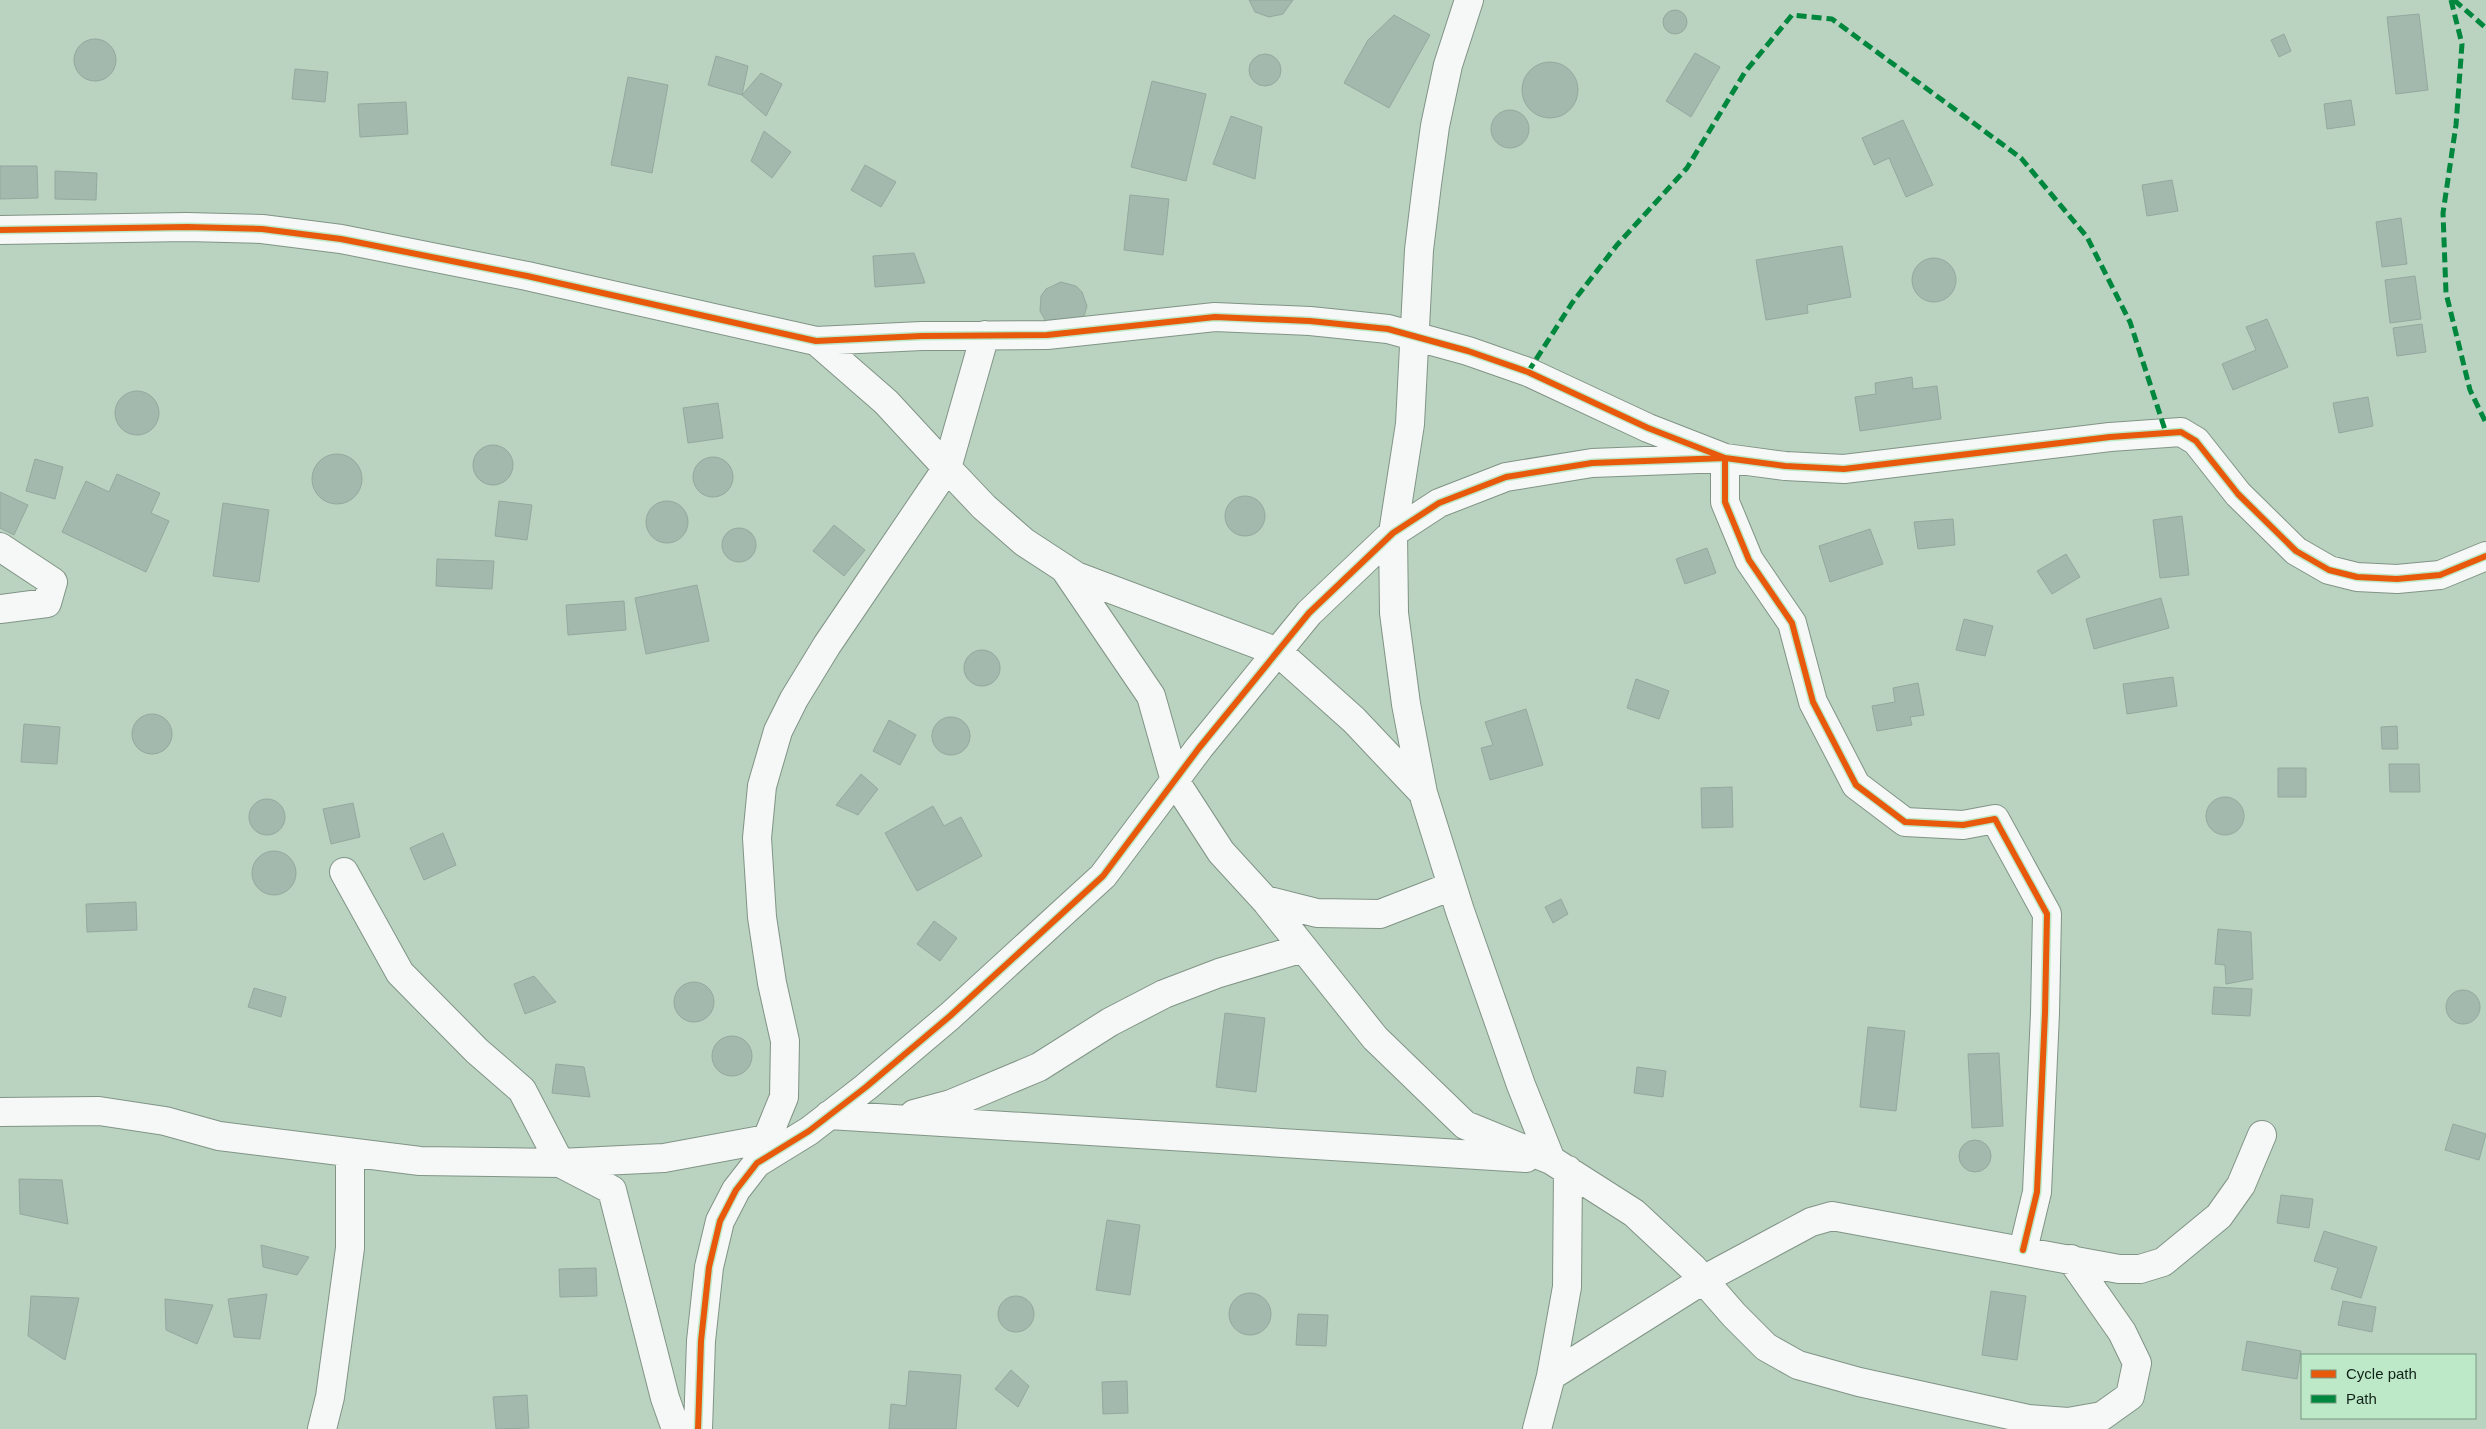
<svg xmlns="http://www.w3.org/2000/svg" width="2486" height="1429" font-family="Arial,sans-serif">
	<rect width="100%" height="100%" fill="#bad2c0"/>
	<path fill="#a4b9ad" stroke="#94a99e" d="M1249,0H1293L1283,14L1269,17L1255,12Z
		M1663 22a12 12 0 1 1 24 0a12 12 0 1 1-24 0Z
		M2419,14L2428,90L2396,94L2387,17Z
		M1394,15L1430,35L1389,108L1344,83L1368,40Z
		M2284,34L2291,51L2279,57L2271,40Z
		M74 60a21 21 0 1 1 42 0a21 21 0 1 1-42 0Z
		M1695,53L1720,67L1691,117L1666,101Z
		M1249 70a16 16 0 1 1 32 0a16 16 0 1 1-32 0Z
		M716,56L748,66L742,95L708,85Z
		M1522 90a28 28 0 1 1 56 0a28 28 0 1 1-56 0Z
		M295,69L328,72L325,102L292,99Z
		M761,73L782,84L766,116L742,95Z
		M628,77L668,85L652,173L611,165Z
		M1152,81L1206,94L1186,181L1131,167Z
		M2351,100L2355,125L2327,129L2324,104Z
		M406,102L408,134L360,137L358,104Z
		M1491 129a19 19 0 1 1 38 0a19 19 0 1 1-38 0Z
		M1231,116L1262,127L1255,179L1213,164Z
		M1903,120L1933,185L1906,197L1889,158L1874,165L1862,138Z
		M764,131L791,152L772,178L751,161Z
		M865,165L896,182L881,207L851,190Z
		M0,166H37L38,198L0,199Z
		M55,171L97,173L96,200L55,199Z
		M2172,180L2178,211L2147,216L2142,185Z
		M1130,195L1169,199L1163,255L1124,250Z
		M2401,218L2407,264L2382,267L2376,222Z
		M1842,246L1851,297L1807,305L1808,313L1766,320L1756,260Z
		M914,253L925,283L875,287L873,256Z
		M1912 280a22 22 0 1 1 44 0a22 22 0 1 1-44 0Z
		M2415,276L2421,319L2390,323L2385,280Z
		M1061,282L1076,286L1082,292L1087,306L1085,313L1082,320L1048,325L1040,311L1041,296L1046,289Z
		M2267,319L2288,367L2233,390L2222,364L2256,350L2246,327Z
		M2422,324L2426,352L2397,356L2393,328Z
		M1912,377L1913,389L1937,386L1941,419L1860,431L1855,397L1876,394L1875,383Z
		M115 413a22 22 0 1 1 44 0a22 22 0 1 1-44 0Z
		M2368,397L2373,426L2339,433L2333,403Z
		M718,403L723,438L688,443L683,408Z
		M473 465a20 20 0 1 1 40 0a20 20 0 1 1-40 0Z
		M312 479a25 25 0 1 1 50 0a25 25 0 1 1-50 0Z
		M693 477a20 20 0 1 1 40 0a20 20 0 1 1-40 0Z
		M35,459L63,467L55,499L26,491Z
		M117,474L160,493L151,513L169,521L146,572L62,532L86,481L109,492Z
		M0,492L28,505L14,535L0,528Z
		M1225 516a20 20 0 1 1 40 0a20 20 0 1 1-40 0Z
		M499,501L532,505L527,540L495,536Z
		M646 522a21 21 0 1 1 42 0a21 21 0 1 1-42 0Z
		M223,503L269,510L259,582L213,576Z
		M2182,516L2189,575L2160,578L2153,520Z
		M1953,519L1955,545L1918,549L1914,522Z
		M834,525L865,550L844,576L813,551Z
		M722 545a17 17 0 1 1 34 0a17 17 0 1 1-34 0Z
		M1870,529L1883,564L1830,582L1819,546Z
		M1707,548L1716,573L1685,584L1676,559Z
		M2066,554L2080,577L2052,594L2037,571Z
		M437,559L494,561L492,589L436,586Z
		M697,585L709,641L646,654L635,598Z
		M2161,598L2169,628L2094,649L2086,619Z
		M624,601L626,630L568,635L566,605Z
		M1964,619L1993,626L1985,656L1956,650Z
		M964 668a18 18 0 1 1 36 0a18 18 0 1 1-36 0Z
		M2173,677L2177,706L2127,714L2123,684Z
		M1636,679L1669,691L1659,719L1627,708Z
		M1918,683L1924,715L1910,717L1912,725L1877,731L1872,706L1895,702L1893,688Z
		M1526,709L1543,765L1490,780L1481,748L1493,745L1485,722Z
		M132 734a20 20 0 1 1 40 0a20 20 0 1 1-40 0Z
		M932 736a19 19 0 1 1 38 0a19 19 0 1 1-38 0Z
		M889,720L916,735L900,765L873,751Z
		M24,724L60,727L57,764L21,762Z
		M2397,726L2398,749H2382L2381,727Z
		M2389,764H2419L2420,792H2390Z
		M2278,768H2306V797H2278Z
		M861,774L878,789L858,815L836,805Z
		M1732,787L1733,827L1702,828L1701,788Z
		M2206 816a19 19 0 1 1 38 0a19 19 0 1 1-38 0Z
		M249 817a18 18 0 1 1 36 0a18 18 0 1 1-36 0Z
		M353,803L360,837L331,844L323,809Z
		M933,806L944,826L961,817L982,856L917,891L885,833Z
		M443,833L456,865L424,880L410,848Z
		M252 873a22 22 0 1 1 44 0a22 22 0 1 1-44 0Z
		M1561,899L1568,914L1553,923L1545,907Z
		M136,902L137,930L87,932L86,904Z
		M934,921L957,938L940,961L917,944Z
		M2218,929L2251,932L2253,979L2226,984L2225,965L2215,964Z
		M534,976L556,1002L525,1014L514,984Z
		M674 1002a20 20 0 1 1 40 0a20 20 0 1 1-40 0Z
		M2214,987L2252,989L2250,1016L2212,1014Z
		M254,988L286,997L281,1017L248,1007Z
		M2446 1007a17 17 0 1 1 34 0a17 17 0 1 1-34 0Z
		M1225,1013L1265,1018L1256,1092L1216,1087Z
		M1868,1027L1905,1031L1896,1111L1860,1107Z
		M712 1056a20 20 0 1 1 40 0a20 20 0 1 1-40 0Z
		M1999,1053L2003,1126L1972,1128L1968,1054Z
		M556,1064L584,1067L590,1097L552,1093Z
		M1637,1067L1666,1071L1663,1097L1634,1093Z
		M2453,1124L2486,1134L2479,1160L2445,1150Z
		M1959 1156a16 16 0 1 1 32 0a16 16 0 1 1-32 0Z
		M19,1179L62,1180L68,1224L20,1214Z
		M2281,1195L2313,1199L2309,1228L2277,1223Z
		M1107,1220L1140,1225L1130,1295L1096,1290Z
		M2324,1231L2377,1247L2361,1298L2331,1289L2338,1268L2314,1261Z
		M261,1245L309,1257L297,1275L263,1267Z
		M596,1268L597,1296L560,1297L559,1269Z
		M1991,1291L2026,1296L2017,1360L1982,1355Z
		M1229 1314a21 21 0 1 1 42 0a21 21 0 1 1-42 0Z
		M267,1294L260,1339L234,1337L228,1299Z
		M998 1314a18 18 0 1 1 36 0a18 18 0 1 1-36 0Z
		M31,1296L79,1298L65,1360L28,1336Z
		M165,1299L213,1305L197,1344L166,1330Z
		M2343,1301L2376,1307L2372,1332L2338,1325Z
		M1298,1314L1328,1315L1326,1346L1296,1345Z
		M2247,1341L2301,1351L2297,1379L2242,1370Z
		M1011,1370L1029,1386L1018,1407L995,1389Z
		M909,1371L961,1375L956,1429H889L891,1404L906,1406Z
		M1127,1381L1128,1413L1103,1414L1102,1382Z
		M527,1395L529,1428L496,1429L493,1397Z"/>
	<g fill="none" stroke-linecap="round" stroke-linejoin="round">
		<g stroke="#819486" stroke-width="30">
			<path id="street" d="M1469,0L1448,65L1435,126L1427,184L1419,250L1410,424L1393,533L1394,613L1406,704L1423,793L1460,911L1521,1085L1551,1160L1634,1213L1693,1268L1734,1315L1766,1347L1798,1365L1859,1382L2028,1419L2068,1422L2102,1416L2130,1396L2137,1363L2122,1332L2071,1259
				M0,230L187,227L262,229L341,239L527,276L816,341L922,336L1047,335L1215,317L1310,321L1388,329L1468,351L1528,372L1648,428L1725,458V502L1749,560L1792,623L1813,702L1856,785L1905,822L1963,825L1995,819L2047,914L2045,1013L2037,1192L2023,1250
				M985,335L947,468L984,507L1024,542L1076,576L1278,652L1354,720L1423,793
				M0,547L53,582L47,603L0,609
				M1064,568L1151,696L1175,781L1221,852L1265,900L1375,1038L1465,1125L1551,1160
				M344,872L400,973L477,1051L522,1090L560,1163L612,1190L665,1398L676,1429
				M1265,900L1317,913L1380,914L1452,886
				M0,1112L99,1111L165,1121L219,1136L420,1161L560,1163L664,1158L767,1139
				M914,1114L951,1104L1039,1067L1110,1022L1164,994L1219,973L1303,948
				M829,1115L1526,1158
				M757,1163L784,1097L785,1041L772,983L762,917L757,838L762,786L778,731L794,699L827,645L947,468L886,402L816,341
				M1551,1376L1703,1280L1811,1222L1832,1216L2119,1269H2140L2163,1262L2219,1216L2241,1185L2262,1135
				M322,1429L330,1397L350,1248V1153
				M698,1429L701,1341L709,1267L720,1221L736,1190L757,1163L809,1131L866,1087L950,1016L1103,876L1199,748L1309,613L1393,533L1439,503L1506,477L1592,463L1725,458L1785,466L1844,469L2110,437L2181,432L2196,441L2238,494L2296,551L2329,570L2357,577L2397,579L2440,575L2486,556
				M1537,1429L1551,1376L1567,1287L1568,1170"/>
		</g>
		<use href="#street" stroke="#f5f8f6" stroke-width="28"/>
		<path stroke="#00873e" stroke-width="5" stroke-dasharray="10 5" stroke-linecap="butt" d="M2451,0L2462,44L2456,125L2443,213L2446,293L2470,390L2486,423
			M2454,0L2486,28
			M1528,372L1572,303L1617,245L1687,168L1745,72L1792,15L1832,19L2021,158L2087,237L2130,322L2166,433"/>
		<g stroke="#bde9c9" stroke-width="9">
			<path id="cycleway" d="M0,230L187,227L262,229L341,239L527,276L816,341L922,336L1047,335L1215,317L1310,321L1388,329L1468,351L1528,372L1648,428L1725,458V502L1749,560L1792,623L1813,702L1856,785L1905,822L1963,825L1995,819L2047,914L2045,1013L2037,1192L2023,1250
				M698,1429L701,1341L709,1267L720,1221L736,1190L757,1163L809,1131L866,1087L950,1016L1103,876L1199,748L1309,613L1393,533L1439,503L1506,477L1592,463L1725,458L1785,466L1844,469L2110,437L2181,432L2196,441L2238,494L2296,551L2329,570L2357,577L2397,579L2440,575L2486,556"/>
		</g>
		<use href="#cycleway" stroke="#e8590c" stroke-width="6"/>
	</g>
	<rect x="2301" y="1354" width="175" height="65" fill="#bde9c9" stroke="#789982"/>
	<rect x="2311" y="1370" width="25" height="8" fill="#e8590c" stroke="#789982"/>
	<text x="2346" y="1379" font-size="15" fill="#112217">Cycle path</text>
	<rect x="2311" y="1395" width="25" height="8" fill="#00873e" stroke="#789982"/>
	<text x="2346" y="1404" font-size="15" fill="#112217">Path</text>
</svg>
